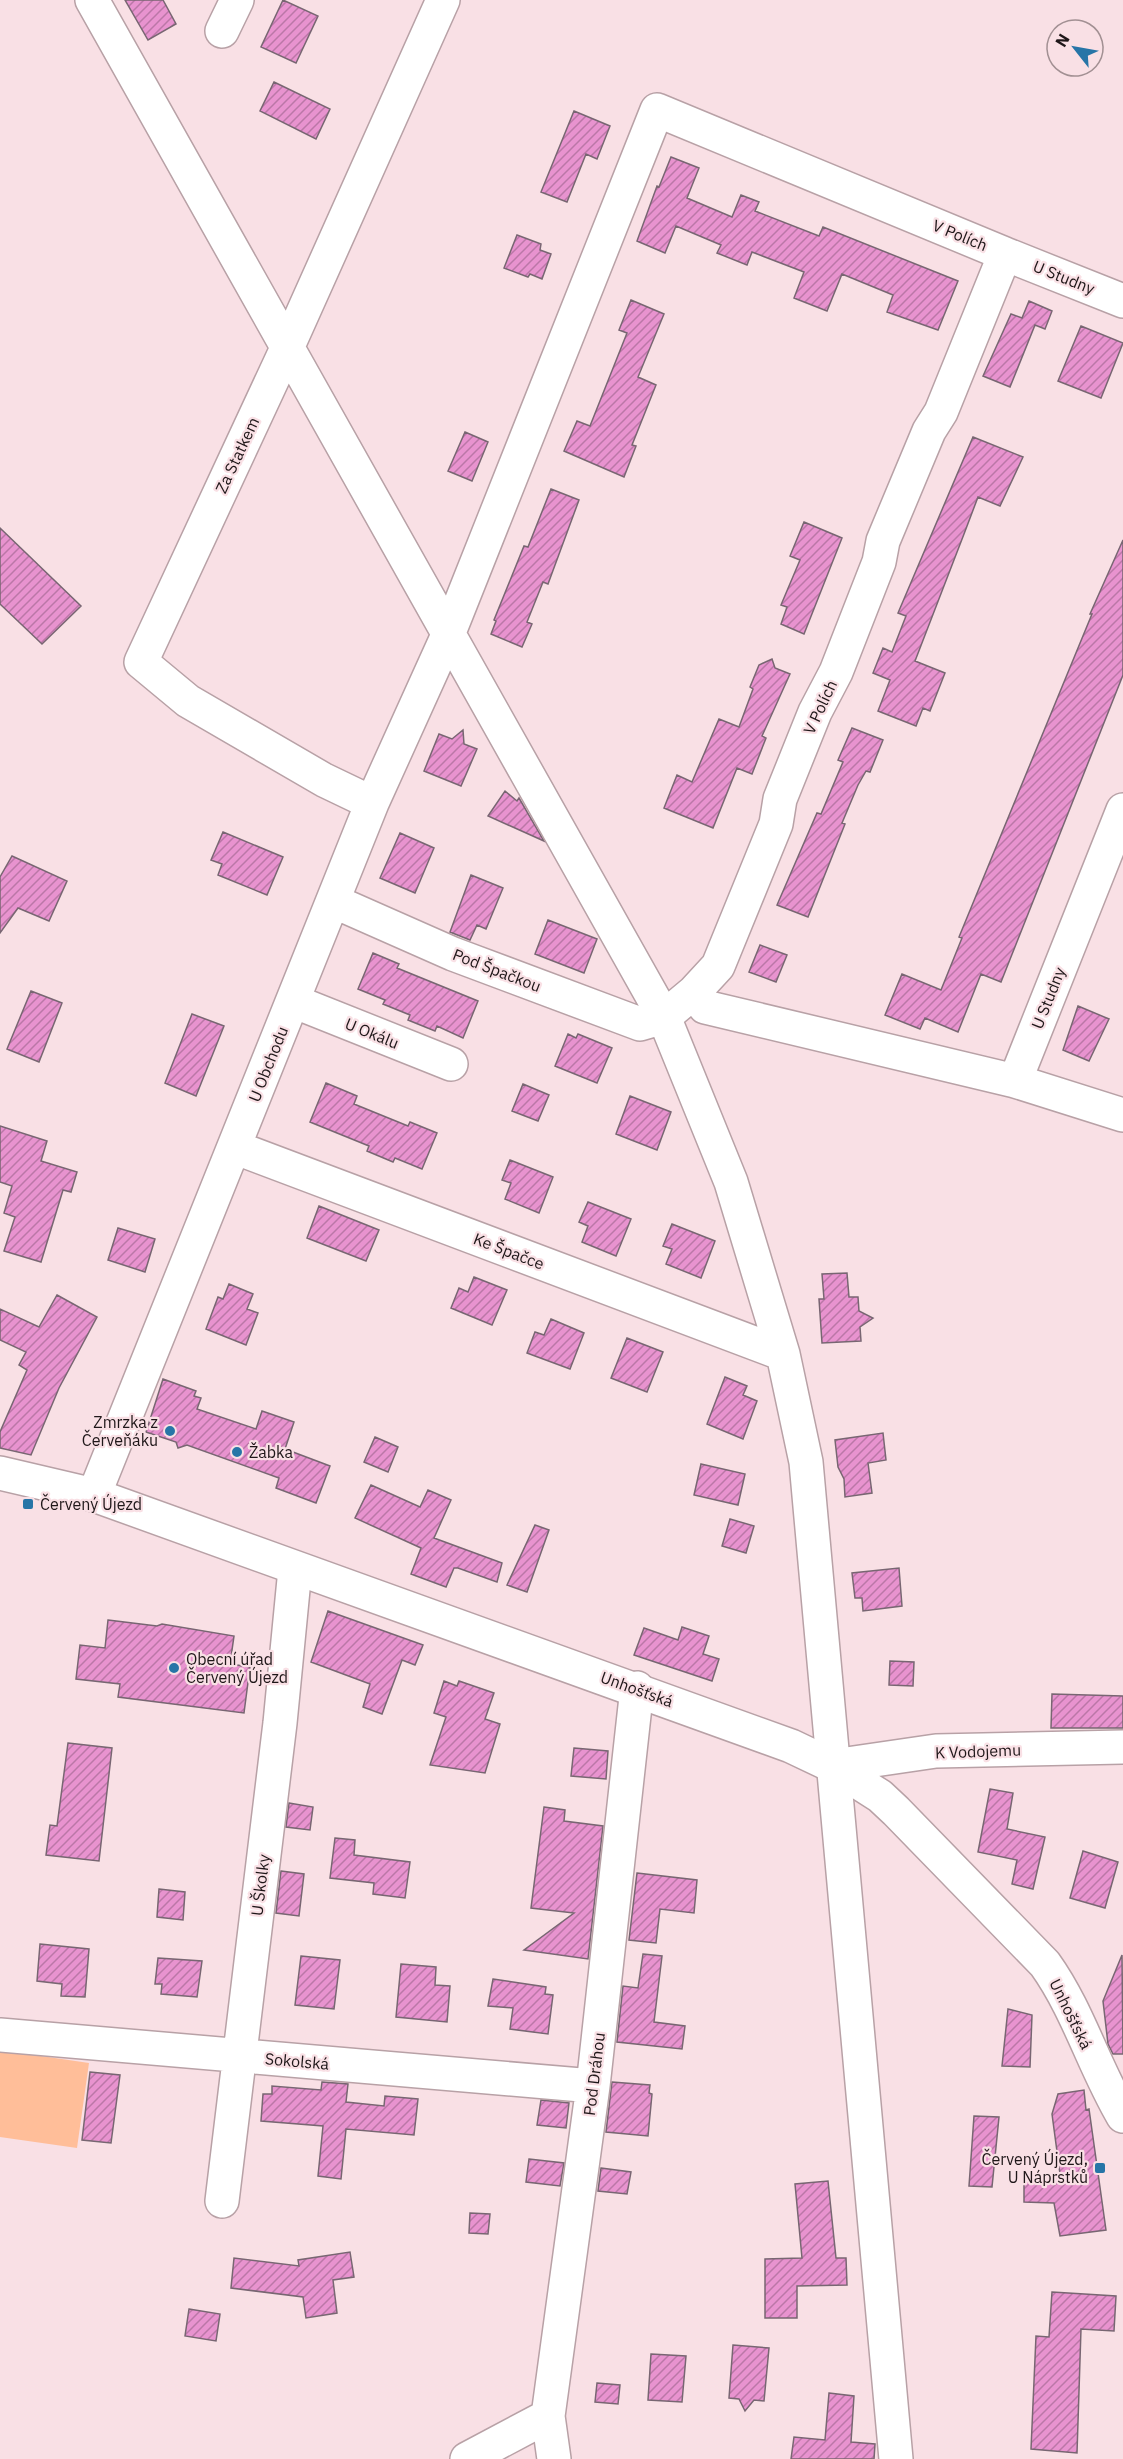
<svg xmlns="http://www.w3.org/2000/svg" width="1123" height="2459" font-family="'IBM Plex Sans',sans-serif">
	<defs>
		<pattern id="building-hatch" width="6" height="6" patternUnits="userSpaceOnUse" patternTransform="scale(1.5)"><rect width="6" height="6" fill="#e893cf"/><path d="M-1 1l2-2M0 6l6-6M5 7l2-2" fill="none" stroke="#bb77a7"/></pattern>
	</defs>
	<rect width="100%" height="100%" fill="#f9e0e5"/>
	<path fill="#ffbe99" d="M0,2050L89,2063L77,2148L0,2137Z"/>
	<path fill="url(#building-hatch)" stroke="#786672" stroke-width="1.5" d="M125,0H163L176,24L148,40Z
		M283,0L318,16L296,63L261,47Z
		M274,82L330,109L316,139L260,111Z
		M574,111L610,126L597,159L586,154L567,202L541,192Z
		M671,157L699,168L687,198L732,217L741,195L759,202L755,211L819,236L823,227L958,281L938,330L887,312L893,295L842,274L827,311L794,298L804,272L752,252L747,265L717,253L721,245L676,226L665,253L637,241L657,186L659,187Z
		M517,235L541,244L540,250L551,254L542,279L530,274L528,277L504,268Z
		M631,300L664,314L638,377L656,385L632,445L636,446L624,477L564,451L577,421L590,426L627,333L619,330Z
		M1029,301L1052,311L1045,329L1035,325L1010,387L983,376L1011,314L1022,318Z
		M1081,326L1123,343L1101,398L1058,381Z
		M465,432L488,442L472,481L448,471Z
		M973,437L1023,457L1000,506L978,497L964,534L915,661L945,673L930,711L923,708L916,726L878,711L890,680L873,673L883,648L892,652L906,616L898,613Z
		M551,489L579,500L548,584L543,582L527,622L532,624L522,647L491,634L496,621L494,620L524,546L528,547Z
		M804,522L842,538L804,634L781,624L787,607L781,605L800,560L790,556Z
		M0,528L81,606L42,644L0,604Z
		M1123,540V675L1001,982L981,974L958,1032L925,1018L920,1029L885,1015L902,974L941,990L962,938L959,937L1092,614H1090Z
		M772,659L775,668L790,674L762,736L766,738L752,774L737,768L713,828L664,808L677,775L692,782L719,719L739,727L753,689L750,687L759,665Z
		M852,728L883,740L870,772L866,771L858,785L842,823L845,824L808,917L777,905L817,813L821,814L843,762L838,760Z
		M463,730L464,744L477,749L461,786L424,771L439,734L452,739Z
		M505,791L517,801L519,798L544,841L488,816Z
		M223,832L283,857L267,895L218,875L222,864L211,860Z
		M400,833L434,848L415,893L380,878Z
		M12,856L67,881L49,921L18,908L0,933V877Z
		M471,875L503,888L486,929L477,925L470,940L450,932Z
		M548,920L597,939L584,973L535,954Z
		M760,945L787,955L776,982L749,972Z
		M373,953L399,964L397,968L478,1001L463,1038L437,1026L435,1031L408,1020L410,1015L383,1004L385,1000L358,989Z
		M31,991L62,1003L39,1062L7,1049Z
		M1078,1006L1109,1019L1089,1061L1063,1050Z
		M192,1014L224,1026L196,1096L165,1083Z
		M568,1034L576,1038L578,1034L612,1048L597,1083L555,1066Z
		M326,1083L357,1096L354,1104L408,1126L410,1122L437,1133L422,1169L395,1158L393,1162L367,1151L369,1146L310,1122Z
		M523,1084L549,1095L538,1121L512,1111Z
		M630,1096L671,1112L657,1150L616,1134Z
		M0,1126L47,1141L41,1161L77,1172L71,1192L63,1190L41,1262L4,1251L15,1217L4,1213L12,1186L0,1182Z
		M510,1160L553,1177L539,1213L505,1199L511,1183L502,1180Z
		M588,1202L631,1219L616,1256L582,1242L588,1226L579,1222Z
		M319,1206L379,1230L366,1261L307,1238Z
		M672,1224L715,1241L701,1278L666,1264L672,1249L663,1246Z
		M118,1228L155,1239L145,1272L108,1260Z
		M847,1273L849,1297H858L859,1311L873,1318L860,1327L861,1341L822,1343L819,1299H824L822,1274Z
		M474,1277L507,1290L492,1325L451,1308L459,1288L468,1292Z
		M229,1284L253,1294L247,1309L258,1313L246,1345L206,1329L218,1297L223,1299Z
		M57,1295L97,1317L59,1388L31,1455L0,1448V1432L27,1370L19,1365L26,1352L0,1340V1309L39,1327Z
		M551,1319L584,1333L570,1369L527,1353L535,1332L544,1335Z
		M627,1338L663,1352L647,1392L611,1378Z
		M725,1377L747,1386L743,1395L757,1401L743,1439L707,1424Z
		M163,1379L196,1391L194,1396L201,1398L197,1409L256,1429L262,1411L294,1422L285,1449L330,1466L316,1503L276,1488L279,1478L187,1445L178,1448L176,1442L146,1432Z
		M883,1433L886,1460L868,1463L872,1493L845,1497L844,1479L838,1467L835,1440Z
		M375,1437L398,1447L388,1472L364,1462Z
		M701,1464L745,1474L738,1505L694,1495Z
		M371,1485L420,1507L428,1490L451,1500L434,1538L502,1563L497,1582L458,1568H454L446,1587L411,1574L421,1548L355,1518Z
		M730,1519L754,1526L746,1553L722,1546Z
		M535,1525L549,1530L527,1592L507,1585Z
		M899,1568L902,1606L863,1611L862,1598H855L852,1573Z
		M328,1611L423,1645L415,1665L402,1660L382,1714L363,1707L370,1684L311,1662Z
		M108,1620L157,1626L162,1624L234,1636L230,1664L250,1667L244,1713L118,1697L120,1684L76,1679L80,1645L105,1648Z
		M682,1627L709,1636L703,1654L719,1659L712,1681L634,1655L644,1628L678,1640Z
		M890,1661L914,1662L913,1686L889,1685Z
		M444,1681L457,1686L459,1681L494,1693L485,1719L500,1724L485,1773L430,1765L446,1717L434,1713Z
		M1052,1694L1123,1696V1728H1051Z
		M68,1743L112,1748L99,1861L46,1855L50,1825L57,1826Z
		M574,1748L608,1751L606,1779L571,1776Z
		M990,1789L1013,1793L1007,1829L1045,1837L1033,1889L1012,1884L1017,1860L978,1852Z
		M289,1803L313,1807L310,1830L286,1827Z
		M544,1807L565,1810L564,1821L603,1826L588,1959L524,1950L574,1913L531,1908Z
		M335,1838L355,1840L354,1855L410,1862L405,1898L373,1894L374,1883L330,1878Z
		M1083,1851L1118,1862L1105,1908L1070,1898Z
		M281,1871L304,1874L299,1916L276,1913Z
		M637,1873L697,1880L694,1913L660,1909L656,1943L629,1940Z
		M159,1889L185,1892L183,1920L157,1917Z
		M40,1944L89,1949L85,1997L61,1996L62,1984L37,1981Z
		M643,1954L662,1956L654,2022L685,2026L682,2049L617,2042L623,1986L638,1988Z
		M1122,1955L1123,2054H1113L1108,2044L1103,2001Z
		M301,1956L340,1960L334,2009L295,2005Z
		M158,1958L202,1961L197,1997L161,1994L162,1984H155Z
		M401,1964L436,1967L435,1985L450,1986L447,2022L396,2017Z
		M493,1979L546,1987L545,1994L553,1995L548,2034L510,2029L513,2008L488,2006Z
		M1008,2009L1032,2015L1030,2067L1002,2066Z
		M90,2072L120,2075L111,2143L82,2140Z
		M322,2082L348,2084L346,2102L384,2106L385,2096L418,2099L414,2135L346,2129L341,2179L318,2176L323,2126L261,2121L263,2094H272V2086L321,2090Z
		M612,2082L650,2085L649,2093L652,2094L648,2136L606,2132Z
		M1084,2090L1086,2110L1089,2109L1106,2230L1060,2236L1054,2203L1024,2202V2174L1038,2177L1060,2174L1052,2114L1058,2094Z
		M541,2100L569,2103L566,2128L537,2125Z
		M974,2116L999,2117L992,2187L969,2186Z
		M529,2159L564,2163L560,2186L526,2182Z
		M601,2168L631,2172L627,2194L598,2191Z
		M828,2181L836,2258H846L847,2285L797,2286V2318H765V2259L802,2258L795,2184Z
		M470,2213L490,2214L488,2234L469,2233Z
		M350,2252L354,2277L333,2280L337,2313L306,2318L303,2297L231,2288L234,2258L299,2266L298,2260Z
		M1052,2292L1116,2296L1114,2331L1081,2329L1077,2453L1031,2449L1036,2336L1049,2337Z
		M189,2309L220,2314L216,2341L185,2336Z
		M733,2345L769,2348L764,2401L754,2400L745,2411L739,2399L729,2398Z
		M651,2354L686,2356L682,2402L648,2400Z
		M597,2383L620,2385L618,2404L595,2402Z
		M829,2393L854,2396L851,2442L875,2444L874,2459H791L794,2437L825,2440Z"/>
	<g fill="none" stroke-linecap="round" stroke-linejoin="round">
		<g stroke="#b8a1a6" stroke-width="36">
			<path id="minor" d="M92,0L664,1017L731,1182L783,1354L806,1462L896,2459
				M222,31L237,0
				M1005,254L1123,301
				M372,803L324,780L188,701L141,662L288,346L443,0
				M1123,810L1015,1081L1123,1115
				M694,992L705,1007L1015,1081
				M293,1001L451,1064
				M234,1147L783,1354
				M94,1495L372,803L448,635L657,110L1005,254L941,412L929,431L883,541L879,562L836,672L815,712L780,799L776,824L718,966L694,992L664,1017L640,1024L453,954L333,901
				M833,1766L936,1751L1123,1747
				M0,2035L593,2086
				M222,2201L280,1723L295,1569
				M467,2459L548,2416
				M554,2459L548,2416L593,2086L637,1688"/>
		</g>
		<g stroke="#b8a1a6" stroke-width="36">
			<path id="major" d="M0,1473L94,1495L791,1746L833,1766L880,1796L896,1811L1045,1964C1078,2010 1094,2067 1123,2116"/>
		</g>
		<use href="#minor" stroke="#fff" stroke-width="33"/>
		<use href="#major" stroke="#fff" stroke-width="33"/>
	</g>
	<g fill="#2775a7" stroke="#f9e0e5" stroke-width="2">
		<circle cx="170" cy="1431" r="6"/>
		<circle cx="237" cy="1452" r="6"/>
		<rect x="22" y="1498" width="12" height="12" rx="3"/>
		<circle cx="174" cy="1668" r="6"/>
		<rect x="1094" y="2162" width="12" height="12" rx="3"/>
	</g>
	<g text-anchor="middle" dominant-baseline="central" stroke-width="4.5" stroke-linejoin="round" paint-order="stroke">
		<g font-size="16" fill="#1f1719" stroke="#f9e0e5">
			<text transform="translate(960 235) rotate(22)">V Polích</text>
			<text transform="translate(1064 277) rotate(22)">U Studny</text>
			<text transform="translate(237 455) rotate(-65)">Za Statkem</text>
			<text transform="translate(820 707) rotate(-65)">V Polích</text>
			<text transform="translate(497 970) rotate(21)">Pod Špačkou</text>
			<text transform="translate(1048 998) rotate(-68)">U Studny</text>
			<text transform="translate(372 1033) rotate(22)">U Okálu</text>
			<text transform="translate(268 1064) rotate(-68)">U Obchodu</text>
			<text transform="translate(509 1251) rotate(21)">Ke Špačce</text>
			<text transform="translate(637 1689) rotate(20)">Unhošťská</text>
			<text transform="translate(978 1751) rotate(-2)">K Vodojemu</text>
			<text transform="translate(260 1885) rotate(-83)">U Školky</text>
			<text transform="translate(1071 2014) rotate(64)">Unhošťská</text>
			<text transform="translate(297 2061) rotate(5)">Sokolská</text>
			<text transform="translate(594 2074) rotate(-83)">Pod Dráhou</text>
		</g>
		<g font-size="16" fill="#1f1719" stroke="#f9e0e5" text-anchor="start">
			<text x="158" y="1422" text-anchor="end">Zmrzka z<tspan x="158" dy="18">Červeňáku</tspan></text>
			<text x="249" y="1452">Žabka</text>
			<text x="40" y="1504">Červený Újezd</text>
			<text x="186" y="1659">Obecní úřad<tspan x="186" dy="18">Červený Újezd</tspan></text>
			<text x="1088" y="2159" text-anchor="end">Červený Újezd,<tspan x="1088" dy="18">U Náprstků</tspan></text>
		</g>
	</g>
	<g transform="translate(1075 48) rotate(301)"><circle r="28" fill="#f9e0e5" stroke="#a29093" stroke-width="1.5"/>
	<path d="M0-4.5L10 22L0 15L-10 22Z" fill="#2775a7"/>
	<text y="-9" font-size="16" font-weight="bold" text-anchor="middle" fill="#1f1719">N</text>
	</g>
</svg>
